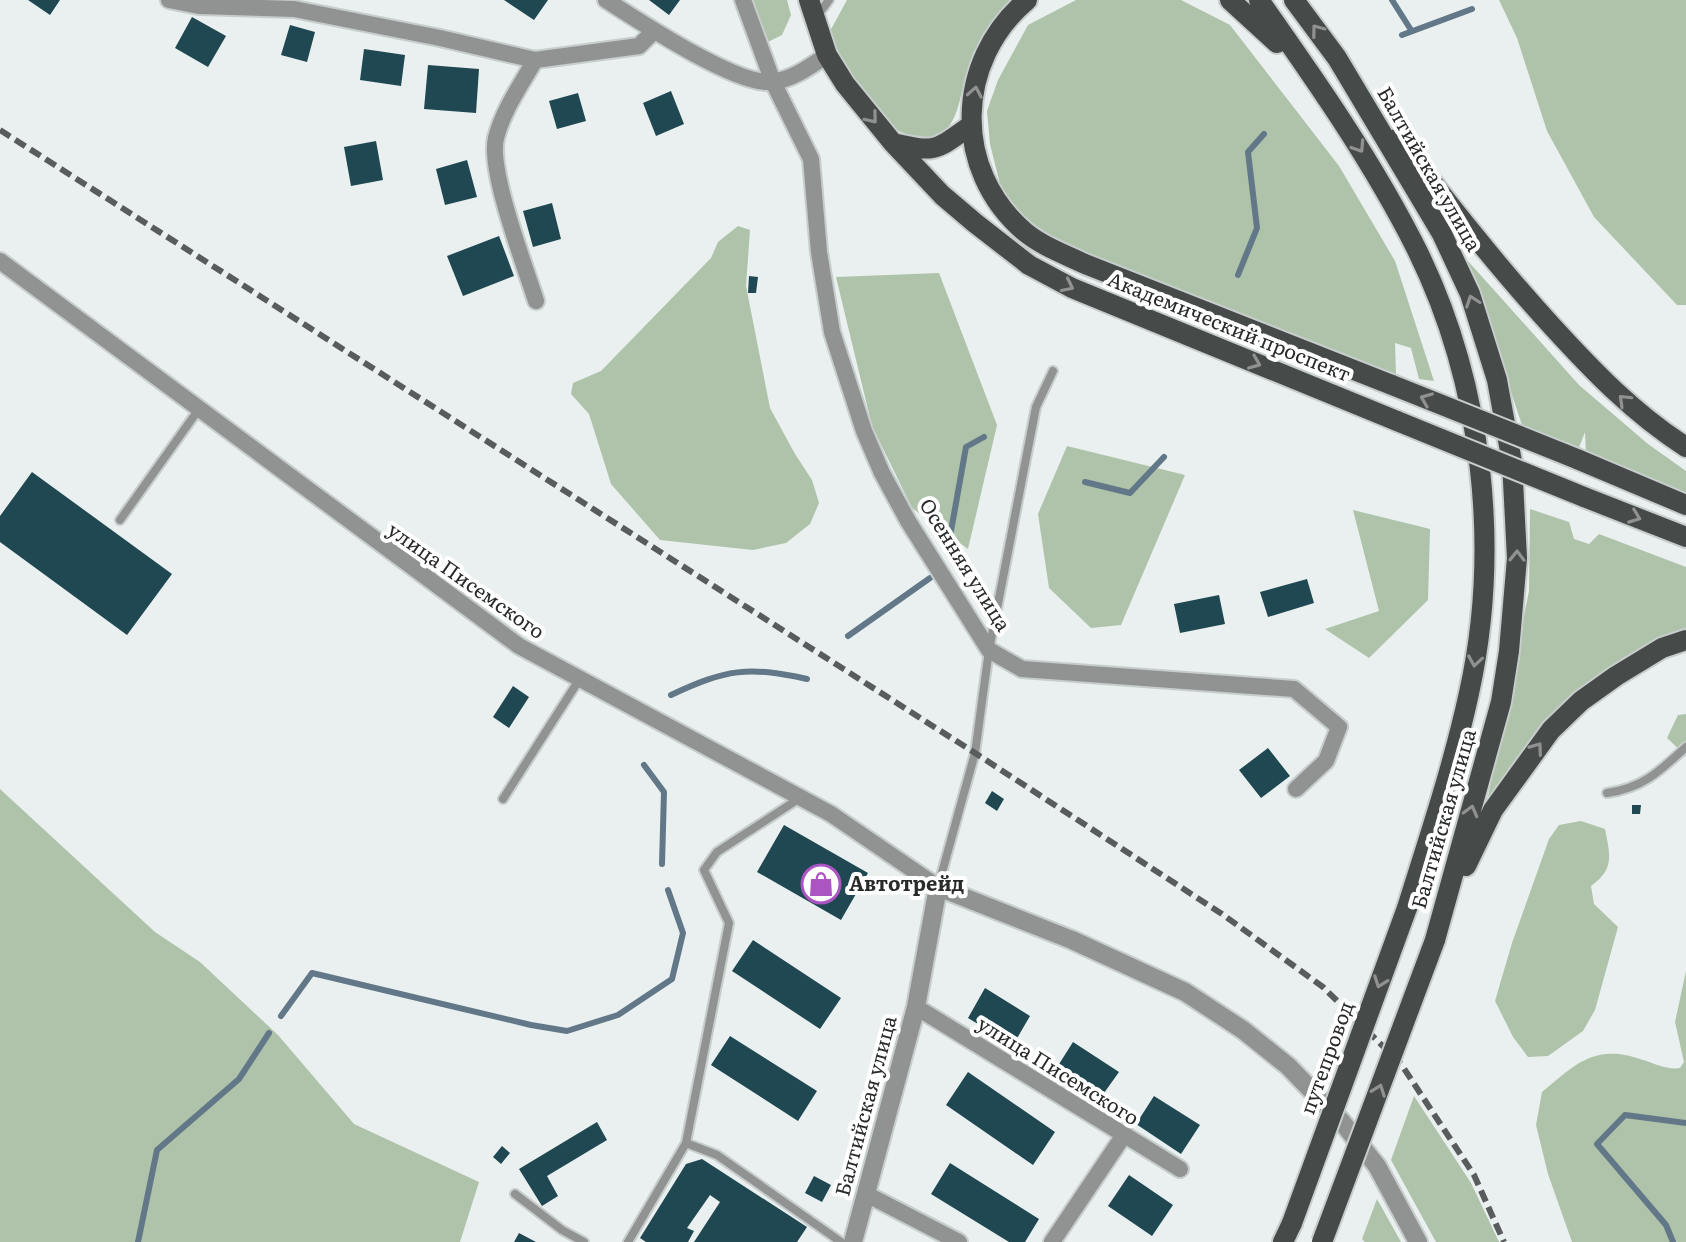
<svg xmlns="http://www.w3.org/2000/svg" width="1686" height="1242" font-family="Literata,serif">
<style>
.green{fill:#aec3a9}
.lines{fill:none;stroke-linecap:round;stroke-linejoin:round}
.stream{stroke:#627888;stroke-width:6}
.building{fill:#1f4853}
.service-casing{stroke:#c6cdcc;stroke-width:12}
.minor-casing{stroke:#c6cdcc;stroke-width:20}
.tertiary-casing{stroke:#c6cdcc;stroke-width:22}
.primary-casing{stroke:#c6cdcc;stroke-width:24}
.service{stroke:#919392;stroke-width:8}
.minor{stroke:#919392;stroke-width:16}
.tertiary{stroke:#919392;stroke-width:18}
.primary{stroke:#464a48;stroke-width:20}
.rail{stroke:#595c5c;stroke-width:6;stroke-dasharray:12 6;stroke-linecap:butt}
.primary-bridge-casing{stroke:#c6cdcc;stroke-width:24;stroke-linecap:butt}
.primary-bridge{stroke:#464a48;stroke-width:20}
.oneway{stroke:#909291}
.labels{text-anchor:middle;stroke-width:8;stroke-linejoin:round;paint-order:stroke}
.street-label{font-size:20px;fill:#292b2b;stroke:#fff}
.poi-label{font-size:20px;font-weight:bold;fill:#292b2b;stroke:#fff;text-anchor:start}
</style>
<rect width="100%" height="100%" fill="#e9f0ef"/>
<path class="green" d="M746 0H787L791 15 782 35 764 44Z
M847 0H1016C989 20 973 52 964 84 959 101 957 123 941 134 936 137 929 139 924 141L894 129 860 92 829 33Z
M1076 0H1181L1230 25 1339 166 1395 261 1434 381 1419 379 1411 348 1395 343 1396 375 1083 255 1023 218 1001 188 990 144 987 111 998 80 1028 25Z
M1499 0H1686V305H1677L1594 217 1547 131 1517 38Z
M738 226 750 230 746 286 770 408 795 454 812 480 819 503 810 524 786 543 753 550 660 540 611 484 589 414 571 394 573 383 601 371 711 258 718 242Z
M1467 260 1579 385 1648 444 1686 471V501L1586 454 1585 432 1578 450 1522 425Z
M939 273 997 425 968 549 912 508 872 426 836 277Z
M1067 446 1185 475 1121 625 1091 628 1049 588 1038 514Z
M1530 509 1569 522 1574 539 1589 544 1599 534 1686 567V642L1551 730 1488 797 1529 591Z
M1353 510 1430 529 1428 600 1369 658 1325 629 1379 611Z
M1686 714V756L1667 738 1678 715Z
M0 789 155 932 200 962 278 1035 354 1124 479 1182 460 1242H0Z
M1581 821 1605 829C1610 855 1615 869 1591 886L1594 904 1618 927 1595 1010 1583 1031 1548 1056 1528 1057 1513 1037 1495 1001 1512 943 1549 839 1559 825Z
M1686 971V1242H1572L1548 1174 1536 1125 1542 1092C1577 1063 1595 1043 1643 1060 1656 1064 1667 1070 1680 1068L1684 1062 1675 1022Z
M1414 1096 1471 1183 1499 1242H1436L1391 1160Z
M1377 1199 1401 1242H1365L1362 1239Z"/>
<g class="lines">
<path class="stream" d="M1392 0 1411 30
M1402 35 1472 9
M1238 275 1257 228 1248 152 1264 134
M1085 482 1130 493 1164 457
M951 531 966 447 984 437
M848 636 930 578
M671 695C727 669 747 666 807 679
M644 765 664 792 662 864
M281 1016 312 973 531 1025 567 1031 618 1015 672 979 683 933 668 890
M138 1242 157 1150 239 1079 269 1033
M1673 1242 1666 1225 1597 1144 1625 1115 1686 1123"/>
</g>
<path class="building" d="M28 0H60L50 15Z
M504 0H548L534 20Z
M649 0H680L669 15Z
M192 17 226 36 208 67 175 48Z
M290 25 315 32 307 62 281 55Z
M364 49 405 55 401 86 360 80Z
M428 65 479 69 476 113 424 109Z
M671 91 684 124 656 136 643 103Z
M578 93 586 121 557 129 549 101Z
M376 141 383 180 351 186 344 147Z
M467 160 477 197 445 205 436 169Z
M552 203 561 239 533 247 523 211Z
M499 236 514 276 463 296 447 256Z
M749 276 758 277 756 293H748Z
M32 472 172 574 127 635 0 542V516Z
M1307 579 1314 603 1268 617 1260 592Z
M1219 595 1225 624 1180 633 1174 604Z
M513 686 529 697 509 728 493 717Z
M1268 748 1290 776 1261 798 1239 770Z
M992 791 1004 799 997 811 985 803Z
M1632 805H1641L1640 814H1632Z
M784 825 868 873 841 920 757 872Z
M753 940 841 998 820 1029 732 971Z
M985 988 1030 1016 1013 1045 968 1018Z
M730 1036 817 1091 798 1121 711 1065Z
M1073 1042 1119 1072 1099 1100 1054 1072Z
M968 1072 1055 1132 1033 1165 946 1105Z
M1154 1096 1200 1125 1181 1154 1136 1124Z
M597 1122 607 1140 547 1176 558 1196 542 1206 519 1169Z
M502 1146 510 1153 501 1164 493 1157Z
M702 1159 807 1227 797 1242H694L720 1202 710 1195 687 1228 694 1231 688 1242H646L640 1238 686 1164Z
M950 1163 1039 1219 1025 1242H1009L931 1194Z
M1129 1175 1173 1205 1152 1236 1108 1206Z
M814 1176 831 1185 822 1202 805 1193Z
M519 1233 536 1242H514Z"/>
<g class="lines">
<g class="service-casing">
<path id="service" d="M817 16 829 0
M120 520 199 409
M1607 793C1643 788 1660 771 1686 747
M503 799 579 680
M938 887 975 753 989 650 1036 407 1053 371
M686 1143 717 1155 841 1242
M515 1194 562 1230 584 1242
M628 1242 686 1143 729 923 704 870 717 852 800 798"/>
</g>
<g class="minor-casing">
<path id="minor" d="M169 0 199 6 294 9 440 38 535 60 639 46 654 31
M606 0C639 21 735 85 771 82 792 80 811 66 827 55
M743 0 773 82 811 159 819 252 832 332 864 431 882 473 908 521 989 650 1022 669 1294 689 1339 727 1326 761 1296 789
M535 60C521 85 503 110 496 138 488 170 525 266 536 301
M0 261 519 646 831 814 938 887
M916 1007 1180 1169
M868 1195 959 1242
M1052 1242 1124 1135"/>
</g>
<g class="tertiary-casing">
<path id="tertiary" d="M853 1242 916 1007 938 887 1072 940 1185 992 1243 1030 1288 1066 1342 1122 1377 1166 1418 1242"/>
</g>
<g class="primary-casing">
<path id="primary" d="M809 0 827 55 845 84 893 143 942 195 975 223 1029 265 1072 288 1397 421
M1027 0C955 61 952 170 1025 232 1042 246 1064 254 1085 264L1392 385
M1230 0 1277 43
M1259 0C1316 81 1373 162 1417 250 1483 384 1501 548 1469 693 1453 767 1429 837 1407 908
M1294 0 1337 58 1442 234 1470 294 1497 380 1512 462 1517 558 1509 651 1501 702 1435 940
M1398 138C1447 202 1496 265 1550 324 1592 370 1633 413 1686 447
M893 143C935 153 935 151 970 126
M1577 459 1686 505
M1584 497 1686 537
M1466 866 1493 810 1551 730 1581 701 1616 676 1662 648 1686 640
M1283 1242 1292 1223"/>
</g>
<use href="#service" class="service"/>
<use href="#minor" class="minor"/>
<use href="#tertiary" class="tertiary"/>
<use href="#primary" class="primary"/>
<path class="rail" d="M0 130 975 753 1222 914 1323 987 1401 1064 1474 1175 1504 1242"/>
<g class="primary-bridge-casing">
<path id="primary-bridge" d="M1392 385 1577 459
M1397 421 1584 497
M1292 1223 1407 908
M1322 1242 1435 940"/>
</g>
<use href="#primary-bridge" class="primary-bridge"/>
</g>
<defs><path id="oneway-chevron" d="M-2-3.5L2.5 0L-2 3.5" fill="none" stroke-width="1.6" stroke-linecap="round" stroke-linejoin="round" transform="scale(2)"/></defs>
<g class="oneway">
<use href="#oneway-chevron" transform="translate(1317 30) rotate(-127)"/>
<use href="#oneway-chevron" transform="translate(975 92) rotate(-80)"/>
<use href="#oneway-chevron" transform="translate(872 118) rotate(51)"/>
<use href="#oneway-chevron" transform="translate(1359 147) rotate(57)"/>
<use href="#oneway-chevron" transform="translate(1068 286) rotate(26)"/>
<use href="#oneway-chevron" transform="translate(1472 301) rotate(-109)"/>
<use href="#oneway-chevron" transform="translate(1255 363) rotate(22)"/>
<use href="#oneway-chevron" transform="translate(1426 399) rotate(-158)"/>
<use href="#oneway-chevron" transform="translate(1624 400) rotate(-136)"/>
<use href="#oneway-chevron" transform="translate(1635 517) rotate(21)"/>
<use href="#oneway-chevron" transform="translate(1517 556) rotate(-89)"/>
<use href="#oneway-chevron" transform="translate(1475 661) rotate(99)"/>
<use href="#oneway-chevron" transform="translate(1537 748) rotate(-54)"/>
<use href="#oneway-chevron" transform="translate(1471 811) rotate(-75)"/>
<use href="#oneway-chevron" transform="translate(1380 982) rotate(110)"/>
<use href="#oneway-chevron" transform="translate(1379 1090) rotate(-70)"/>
</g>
<defs>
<g id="shop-ring" transform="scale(2)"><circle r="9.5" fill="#fff" stroke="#ab55c3" stroke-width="1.5"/><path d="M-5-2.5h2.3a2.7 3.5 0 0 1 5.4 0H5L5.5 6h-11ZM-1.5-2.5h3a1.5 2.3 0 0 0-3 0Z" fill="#ab55c3"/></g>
</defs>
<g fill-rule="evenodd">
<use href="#shop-ring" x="821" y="884"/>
</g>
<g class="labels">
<g class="street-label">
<text transform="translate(1429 169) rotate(60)" y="7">Балтийская улица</text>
<text transform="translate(1229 327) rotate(22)" y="7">Академический проспект</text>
<text transform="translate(965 565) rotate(58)" y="7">Осенняя улица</text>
<text transform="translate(466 581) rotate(35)" y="7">улица Писемского</text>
<text transform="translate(1444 819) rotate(-74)" y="7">Балтийская улица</text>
<text transform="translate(1327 1058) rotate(-70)" y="7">путепровод</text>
<text transform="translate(1058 1071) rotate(32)" y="7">улица Писемского</text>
<text transform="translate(866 1106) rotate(-75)" y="7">Балтийская улица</text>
</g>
<g class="poi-label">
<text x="849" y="891">Автотрейд</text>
</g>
</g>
</svg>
